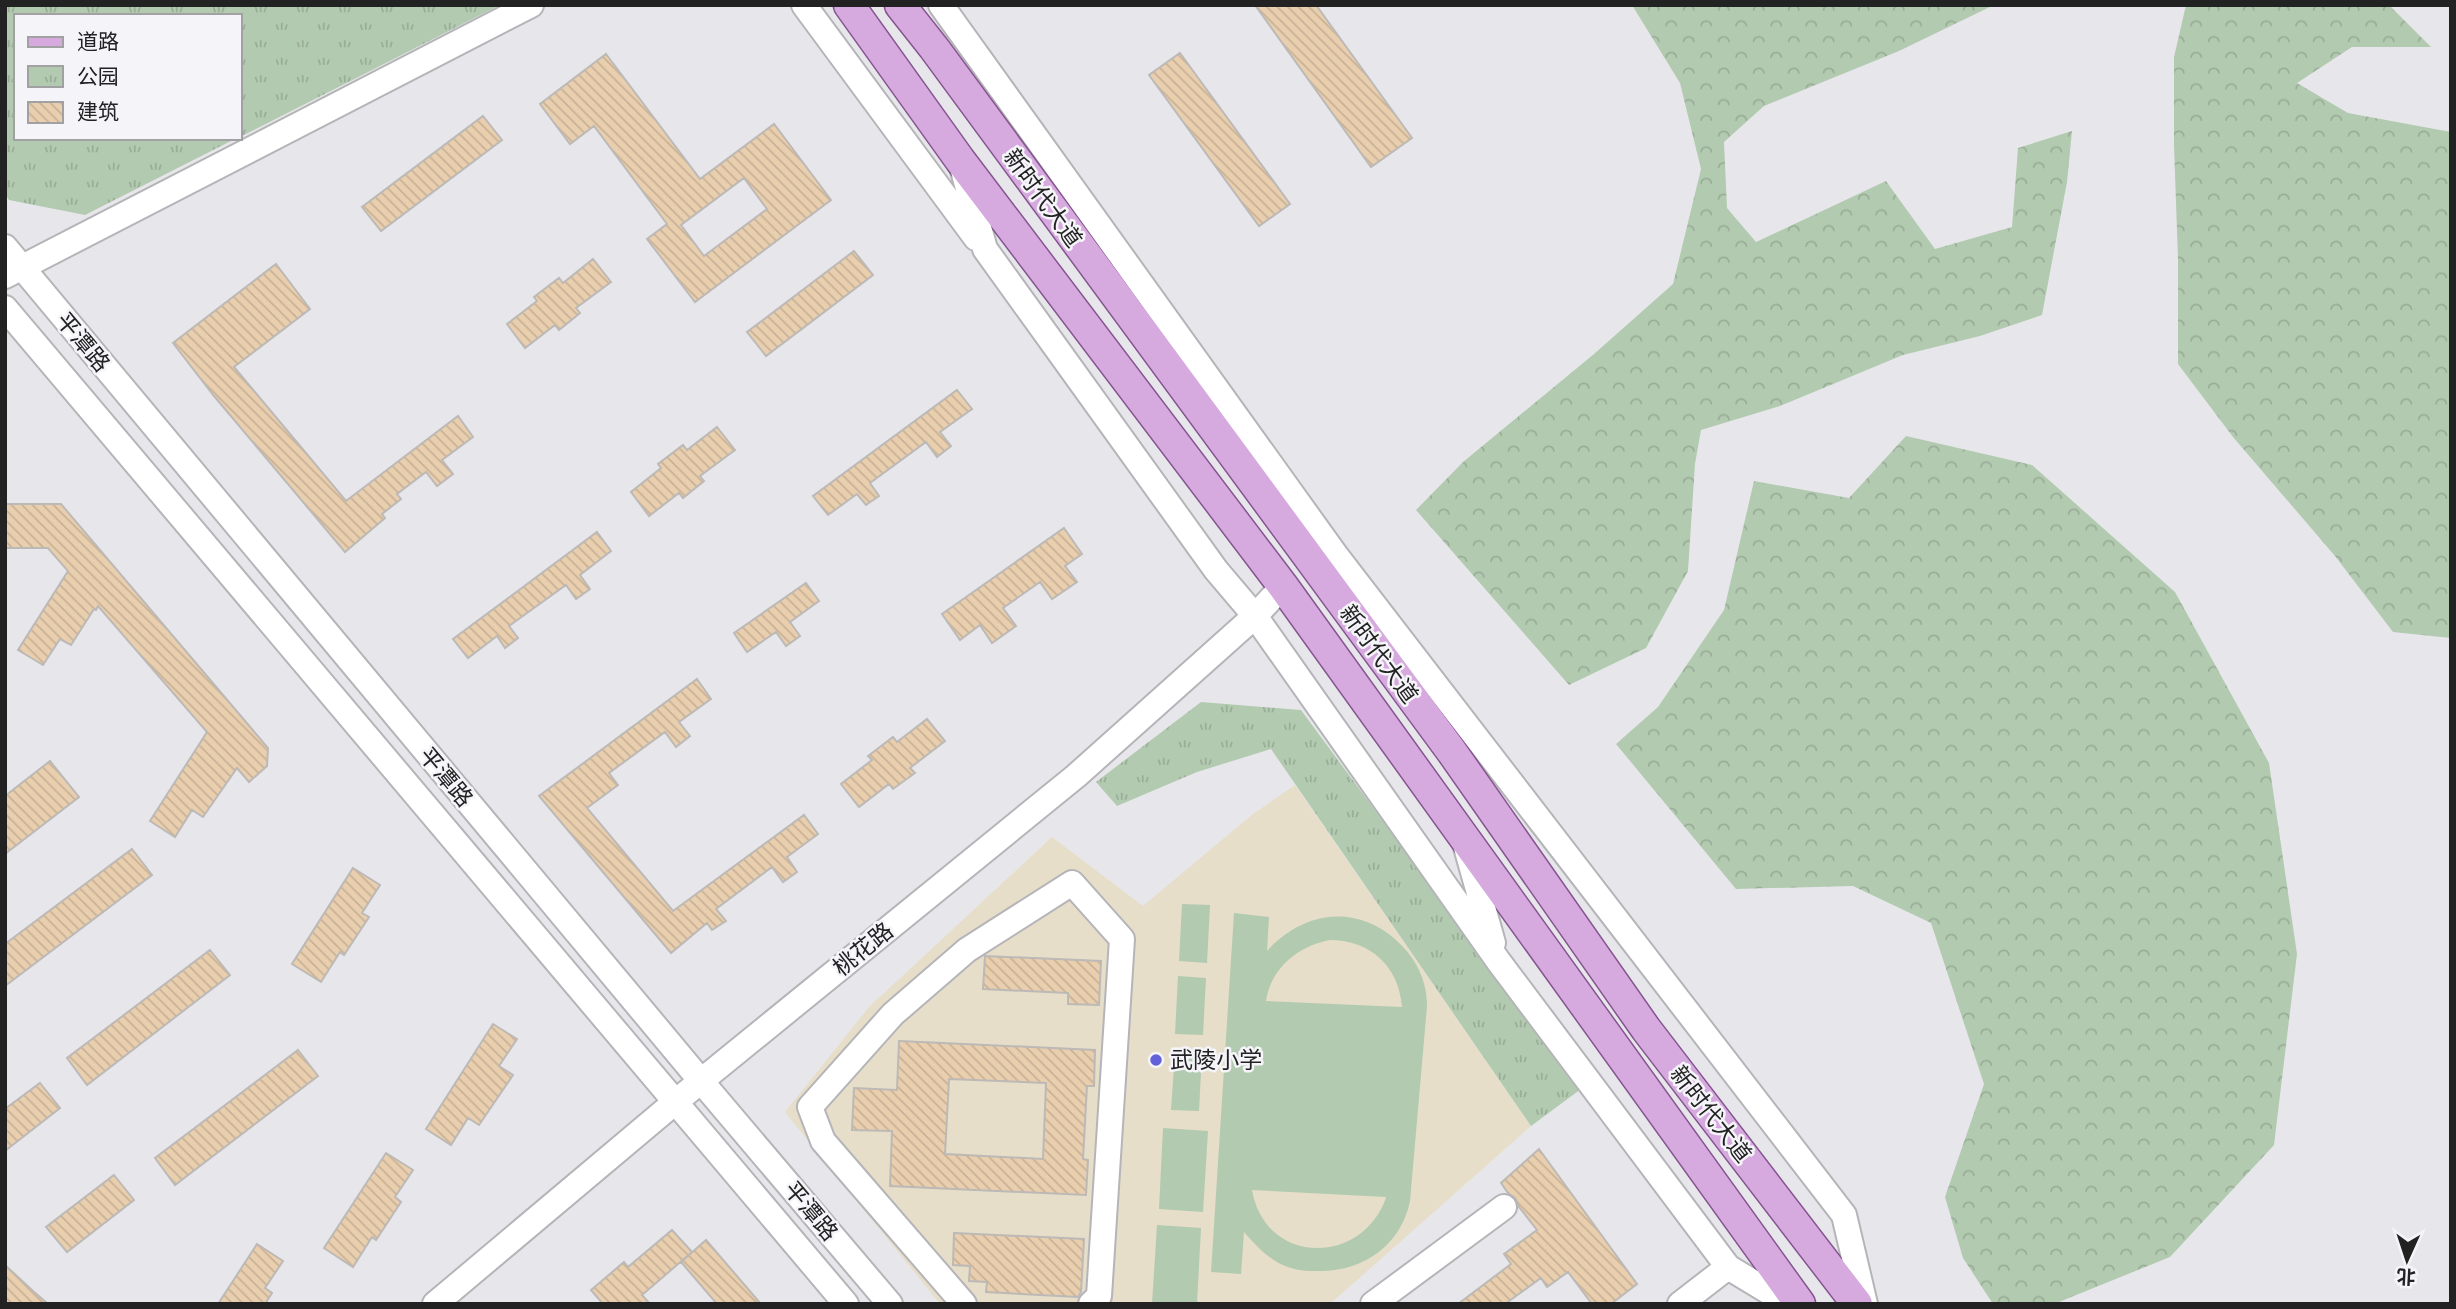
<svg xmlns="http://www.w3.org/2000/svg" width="2456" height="1309" font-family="'Archivo Narrow','Noto Sans SC',sans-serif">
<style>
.education{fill:#e6dec8}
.forest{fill:url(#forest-crowns)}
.park{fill:url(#park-tufts)}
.pitch{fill:#b2cab0;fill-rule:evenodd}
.building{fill:url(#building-back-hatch);stroke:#bcb9b6;stroke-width:2;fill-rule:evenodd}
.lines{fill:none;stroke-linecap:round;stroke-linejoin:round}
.minor-casing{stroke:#b5b5b9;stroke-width:28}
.major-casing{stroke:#85558f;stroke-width:33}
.minor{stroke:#fff;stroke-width:24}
.major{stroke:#d6aadf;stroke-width:30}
.poi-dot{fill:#6360d9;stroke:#f5f5f9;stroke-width:2.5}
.labels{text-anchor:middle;stroke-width:5;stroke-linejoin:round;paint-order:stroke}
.street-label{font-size:23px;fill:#222223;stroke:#f5f5f9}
.poi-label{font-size:23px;fill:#222223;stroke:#f5f5f9;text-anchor:start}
</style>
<defs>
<pattern id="forest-crowns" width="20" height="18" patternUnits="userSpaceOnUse" patternTransform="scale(1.75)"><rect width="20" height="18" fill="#b2cab0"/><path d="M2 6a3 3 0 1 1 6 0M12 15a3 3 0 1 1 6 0" fill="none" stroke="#99ad97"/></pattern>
<pattern id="park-tufts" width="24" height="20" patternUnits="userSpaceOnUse" patternTransform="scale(1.75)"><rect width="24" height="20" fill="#b2cab0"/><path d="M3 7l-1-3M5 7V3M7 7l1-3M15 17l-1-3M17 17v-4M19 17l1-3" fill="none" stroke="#99ad97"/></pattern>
<pattern id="building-back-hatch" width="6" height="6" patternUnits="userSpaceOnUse" patternTransform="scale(1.75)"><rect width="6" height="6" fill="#eacfaf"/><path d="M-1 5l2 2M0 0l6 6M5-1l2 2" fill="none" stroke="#c8b196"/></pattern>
</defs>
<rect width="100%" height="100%" fill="#e7e7eb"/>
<path class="education" d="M1295 785 1531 1126 1330 1304H940L785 1112 869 1007 1052 837 1143 906 1253 814Z"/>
<path class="forest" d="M1632 5H1994L1899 51 1764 106 1724 142 1727 208 1756 242 1886 181 1935 249 2012 227 2018 148 2072 131 2067 182 2042 315 1980 336 1903 355 1780 406 1701 430 1695 464 1688 571 1646 648 1569 685 1416 510 1463 462 1594 354 1673 284 1701 169 1680 83Z
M2186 5H2389L2431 47H2352L2297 83 2348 113 2451 132V638L2393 632 2335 556 2233 437 2178 364V260L2174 145V57Z
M1906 436 2032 465 2175 592 2269 763 2297 954 2274 1145 2170 1257 2054 1304H1993L1963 1258 1945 1197 1984 1084 1931 923 1853 886 1736 889 1616 744 1658 707 1724 610 1754 481 1849 498Z"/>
<path class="park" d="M5 5H500L240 137V16H16V138H237L85 215 9 200 5 194Z
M1201 702 1301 710 1581 1089 1531 1126 1271 749 1197 772 1117 806 1096 782Z"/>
<path class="pitch" d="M1182 904 1210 905 1207 963 1179 961Z
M1234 913 1269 917 1267 951C1302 912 1355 903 1396 940 1416 958 1427 980 1427 1006L1410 1201C1401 1245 1363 1272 1318 1271 1309 1271 1300 1271 1291 1268 1271 1262 1257 1247 1244 1232L1241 1274 1211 1272ZM1330 940C1370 940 1399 966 1402 1007L1266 1001C1271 968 1298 946 1330 940ZM1252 1190 1386 1197V1198C1361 1267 1265 1265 1252 1190Z
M1178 976 1206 978 1203 1035 1175 1034Z
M1175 1052 1202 1053 1199 1111 1171 1110Z
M1163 1128 1208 1131 1203 1212 1159 1209Z
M1157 1225 1201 1228 1197 1304H1152Z"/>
<path class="building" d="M1255 5H1316L1412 138 1371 167Z
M1180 53 1290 204 1259 226 1149 75Z
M606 54 700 179 774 124 831 200 695 302 647 239 667 224 594 126 570 144 540 104ZM744 178 767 209 704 256 681 225Z
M483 116 502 140 381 231 362 207Z
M854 251 873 275 766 356 747 332Z
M593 259 611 282 576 308 580 313 559 330 555 325 525 348 507 324 537 301 534 297 559 278 563 283Z
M276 264 310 309 234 367 346 501 458 416 473 437 442 460 453 474 437 486 426 472 397 494 401 499 382 514 385 518 345 552 214 396 173 343Z
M957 390 972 409 940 432 951 446 937 457 926 442 870 483 879 496 866 505 857 494 828 515 813 496Z
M717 427 735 450 700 476 704 481 683 498 679 493 649 516 631 492 661 468 658 464 683 445 687 450Z
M5 504H61L268 748 267 766 249 782 237 768 203 817 192 810 175 837 150 821 207 732 98 606 96 610 94 609 71 645 60 639 43 665 18 650 68 571 48 548H5Z
M1064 528 1082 554 1065 566 1077 582 1052 599 1040 582 1003 608 1016 626 992 643 980 625 960 640 942 614Z
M597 532 611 551 580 575 590 589 576 599 566 585 509 626 518 638 505 648 497 636 468 658 453 639Z
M806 583 819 601 790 622 800 636 786 646 776 632 747 652 734 633Z
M697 679 711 699 679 722 690 736 676 747 665 732 609 773 618 785 587 808 673 911 804 815 818 834 787 857 797 872 783 882 772 867 716 909 726 921 712 930 707 923 671 953 539 796Z
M927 719 945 741 910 768 915 773 893 789 889 784 859 807 841 784 872 760 868 756 893 737 897 742Z
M50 761 79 797 5 854V796Z
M132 849 152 875 5 986V944Z
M353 868 380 885 362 913 369 917 344 955 340 952 321 982 292 964Z
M210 950 230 975 87 1085 67 1058Z
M985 956 1101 961 1099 1005 1068 1004V993L983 989Z
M493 1024 517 1039 499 1066 513 1075 479 1125 468 1118 451 1145 426 1129Z
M899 1041 1095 1050 1094 1086H1087L1083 1159 1088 1160 1086 1195 890 1186 892 1131 852 1130 854 1088 897 1090ZM949 1079 1046 1083 1043 1159 945 1154Z
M298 1050 318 1076 175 1185 155 1158Z
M40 1083 60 1108 5 1151V1109Z
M1539 1149 1637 1284 1611 1304H1592L1568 1272 1547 1287 1541 1278 1505 1304H1458L1511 1264 1504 1254 1537 1230 1519 1207 1515 1198 1508 1193 1501 1183Z
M386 1153 413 1170 395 1197 401 1202 376 1240 372 1237 353 1267 324 1248Z
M114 1175 134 1200 67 1252 46 1227Z
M672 1230 692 1252 642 1295 650 1304H603L591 1290 624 1262 628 1267Z
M954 1233 1084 1239 1081 1292 1078 1297 986 1292 987 1282 969 1281 970 1266 953 1265Z
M706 1240 761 1304H717L681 1262Z
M257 1244 283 1261 265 1288 272 1293 265 1304H218Z
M5 1265 33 1291 48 1304H5Z"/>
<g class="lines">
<g class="minor-casing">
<path id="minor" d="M804 5 976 238
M941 5 1335 554 1844 1215 1865 1304
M962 167 985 249 1216 570 1255 616 1499 962 1728 1267 1789 1304
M5 247 701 1081 890 1304
M5 276 531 5
M5 308 846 1304
M1466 847 1493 943
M435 1304 674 1103 1076 776 1255 616 1283 586
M964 1304 823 1141 810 1107 893 1014 967 950 1072 883 1122 939 1099 1296 1091 1304
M1373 1304 1504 1207
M1680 1304 1728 1267"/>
</g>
<g class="major-casing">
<path id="major" d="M849 5 960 160 1283 586 1800 1304
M900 5 934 48 1452 752 1646 1029 1857 1304"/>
</g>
<use href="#minor" class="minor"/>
<use href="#major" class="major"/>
</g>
<circle class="poi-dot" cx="1156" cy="1060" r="7"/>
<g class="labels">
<g class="street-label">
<text transform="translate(1043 198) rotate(54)" y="8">新时代大道</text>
<text transform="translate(83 342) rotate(50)" y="8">平潭路</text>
<text transform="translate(1379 654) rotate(54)" y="8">新时代大道</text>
<text transform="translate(446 777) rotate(50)" y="8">平潭路</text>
<text transform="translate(863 949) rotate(-39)" y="8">桃花路</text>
<text transform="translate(1711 1114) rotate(52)" y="8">新时代大道</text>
<text transform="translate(811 1211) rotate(50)" y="8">平潭路</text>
</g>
<g class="poi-label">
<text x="1170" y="1068">武陵小学</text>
</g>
</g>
<rect width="2456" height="1309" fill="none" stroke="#222223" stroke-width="14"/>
<rect x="14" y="14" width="228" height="126" fill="#f5f5f9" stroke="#a1a1a3" stroke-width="2"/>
<rect x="28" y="37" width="35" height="10" fill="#d6aadf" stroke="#a1a1a3" stroke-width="2"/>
<text x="77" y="49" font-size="21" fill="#222223">道路</text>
<rect x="28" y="66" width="35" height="21" fill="url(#park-tufts)" stroke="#a1a1a3" stroke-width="2"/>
<text x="77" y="84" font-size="21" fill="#222223">公园</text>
<rect x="28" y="102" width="35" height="21" fill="url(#building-back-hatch)" stroke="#a1a1a3" stroke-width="2"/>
<text x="77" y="119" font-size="21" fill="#222223">建筑</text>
<g transform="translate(2407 1260) rotate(183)" stroke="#f5f5f9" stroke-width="5" paint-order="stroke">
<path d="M0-5L12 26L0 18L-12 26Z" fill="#222223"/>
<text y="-10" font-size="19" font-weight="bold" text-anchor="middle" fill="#222223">北</text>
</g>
</svg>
